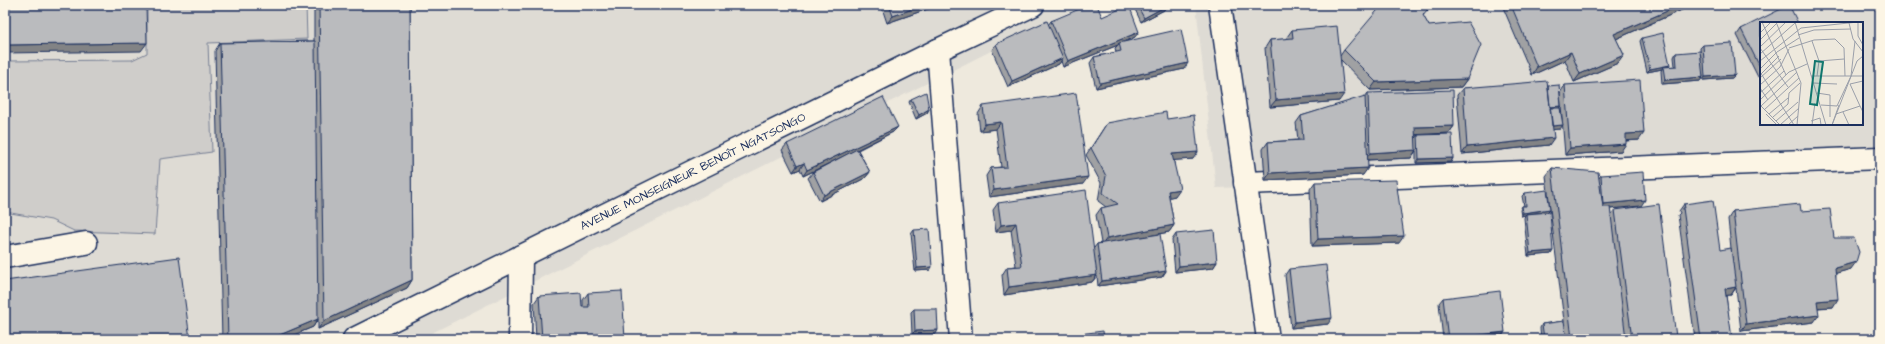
<svg xmlns="http://www.w3.org/2000/svg" width="1885" height="344" font-family="'Architects Daughter',sans-serif">
<style>
.built{fill:#dedbd4;fill-rule:evenodd}
.green{fill:#cfcdca;stroke:#757e94}
.lines{fill:none;stroke-linecap:round;stroke-linejoin:round}
.street-casing{stroke:#1b2f5e;stroke-width:25}
.street{stroke:#fcf5e5;stroke-width:22}
.wall{fill:#a0a1a3;stroke:#1b2f5e}
.shaded-wall{fill:#828385;stroke:#1b2f5e}
.building{fill:#babbbe;stroke:#1b2f5e}
.labels{text-anchor:middle;stroke-width:4;stroke-linejoin:round;paint-order:stroke}
.street-label{font-size:12px;fill:#1b2f5e;stroke:#fcf5e5}
.inset-road{fill:none;stroke:#9a9faa;stroke-width:1}
.view{fill:#0f766e;fill-opacity:0.15;stroke:#0f766e;stroke-width:2}
.inset-edge{fill:none;stroke:#1b2f5e;stroke-width:2}
</style>
<rect width="100%" height="100%" fill="#eee9dd"/>
<filter id="ink" filterUnits="userSpaceOnUse"><feTurbulence type="fractalNoise" baseFrequency=".025" numOctaves="2"/><feDisplacementMap in="SourceGraphic" scale="8" xChannelSelector="R" yChannelSelector="G"/><feConvolveMatrix kernelMatrix="1 2 1 2 8 2 1 2 1" color-interpolation-filters="sRGB"/></filter>
<g filter="url(#ink)">
<path class="built" d="M5 5H1082L420 339H5Z
M1196 5H1880V169L1216 188ZM1761 23H1862V124H1761Z"/>
<path class="green" d="M147 5H306L307 39 208 43 212 152 160 159 155 234 74 231 51 220 5 212V61L132 60 147 53Z"/>
<g class="lines">
<g class="street-casing">
<g id="street">
<path d="M1220 5 1268 339"/>
<path d="M938 50 961 339"/>
<path d="M1245 183 1880 158"/>
<path d="M5 257 86 243"/>
<path id="s1" d="M354 339 938 50 1033 5"/>
<path d="M520 339 521 256"/>
</g>
</g>
<use href="#street" class="street"/>
</g>
<path class="wall" d="M314 5H410L412 280 407 288 318 329V319L313 327 284 339H222L215 51 220 43 314 41Z
M881 5H939L887 23Z
M1133 5H1166L1164 10 1141 22Z
M1502 5H1693L1616 39 1624 55 1618 63 1574 82 1565 60 1532 75Z
M1423 16 1429 26 1467 79 1461 87 1370 90 1341 60 1339 101 1270 107 1265 48 1270 40 1287 39V37L1292 30 1340 56 1344 50Z
M1102 17 1135 37 1127 41 1184 69 1096 88 1090 63 1094 57 1116 52 1115 48 1118 45 1063 67 1061 61 1059 64 1008 87 992 50 996 44 1048 25 1051 21Z
M1761 23V75L1758 77 1737 35 1741 29Z
M1642 38 1670 65 1668 67 1675 66 1674 57 1676 53 1701 59 1700 48 1703 45 1735 75 1732 78 1703 80 1702 77 1700 81 1662 84 1661 71 1662 69 1647 72 1640 41Z
M1565 85 1639 140 1626 141 1621 151 1565 155 1560 93Z
M1548 86 1560 108V129H1553L1549 145 1462 154 1457 95 1463 88 1548 87Z
M1368 93 1454 126 1449 133 1416 135V138L1418 135 1453 158 1451 162 1416 163V151L1411 158 1368 160 1363 175 1265 180 1263 149 1268 142 1298 140 1296 123 1301 116 1365 97Z
M911 99 929 109 927 113 916 119 909 102Z
M983 106 1083 184 989 197 986 176 991 168 1001 167 996 129 980 131 978 114Z
M1167 119 1193 159 1174 160 1175 196 1169 197 1174 225 1169 232 1147 236 1166 271 1162 277 1098 286 1097 276 1092 282 1004 295 1002 275 1007 267 1016 266 1011 230 996 232 993 210 998 203 1094 248 1097 244 1101 243 1096 215 1101 208 1106 207 1098 201 1101 183 1086 155 1107 123Z
M893 132 858 150 870 172 865 178 820 201 808 178 813 172 825 166 803 176 800 169 793 172 782 150 787 144Z
M1552 168 1599 178 1601 175 1641 206 1610 209 1611 216 1615 210 1676 337 1675 339H1541L1540 328 1542 324 1564 321 1546 176Z
M1315 182 1399 243 1312 246 1310 189Z
M1525 193 1550 209 1548 212 1551 254 1528 256 1524 218 1525 215 1521 216 1520 210 1522 206H1524L1522 196Z
M1684 204 1720 250 1732 258 1728 219 1733 211H1801L1834 238 1851 269 1836 273 1833 307 1818 308 1814 322 1741 331 1736 288 1731 295H1726L1731 339H1695L1678 215 1680 213 1679 211Z
M914 230 930 270 915 271 911 234Z
M1176 234 1217 262 1213 268 1175 272 1172 240Z
M1289 269 1328 324 1291 328 1285 275Z
M588 293 625 339H536L534 303 539 296 583 307V300Z
M1443 298 1505 332 1501 337 1488 339H1443L1439 303Z
M914 309 936 334H912L911 312Z"/>
<path class="shaded-wall" d="M923 5H939L887 23 893 16Z
M1258 5H1271L1256 8Z
M1431 5H1432L1417 23 1423 15Z
M1681 5H1693L1609 42 1614 34Z
M1166 6 1164 10 1141 22 1144 18Z
M1139 32 1135 37 1120 44 1119 43 1118 45 1063 67 1068 61Z
M147 43 141 51 5 53V45Z
M1571 52 1565 60 1532 75 1537 67Z
M1624 55 1618 63 1574 82 1580 74Z
M1063 58 1059 64 1008 87 1012 81Z
M1188 63 1184 69 1096 88 1100 83Z
M1670 65 1668 68 1663 67 1662 69 1647 72 1650 69Z
M1735 75 1732 78 1703 80 1705 77Z
M1703 77 1700 81 1662 84 1665 80Z
M1467 79 1461 87 1370 90 1376 82Z
M1344 94 1339 101 1270 107 1276 100Z
M1561 106 1558 110H1549L1550 107Z
M929 109 927 113 916 119 919 115Z
M1001 122 996 129 980 131 985 124Z
M1563 125 1560 129 1548 130 1551 126Z
M1454 126 1449 133 1410 135 1415 127Z
M898 127 893 132 803 176 807 170Z
M1644 133 1639 140 1621 141 1626 134Z
M1554 138 1549 145 1462 154 1467 147Z
M1626 144 1621 151 1565 155 1570 148Z
M1416 150 1411 158 1365 160 1370 153Z
M1198 152 1193 159 1167 161 1172 154Z
M1453 158 1451 162 1416 163 1419 159Z
M804 163 800 169 793 172 797 166Z
M1368 168 1363 175 1265 180 1270 173Z
M870 172 865 178 820 201 824 195Z
M1088 177 1083 184 989 197 994 190Z
M1180 189 1175 196 1163 199 1168 191Z
M1645 200 1641 206 1599 210 1603 204Z
M1550 209 1547 212 1526 214 1525 215 1521 216 1523 213Z
M1016 223 1011 230 996 232 1001 225Z
M1174 225 1169 232 1102 245 1107 238Z
M1404 236 1399 243 1312 246 1318 239Z
M1553 251 1551 254 1528 256 1530 253Z
M1217 262 1213 268 1175 272 1179 266Z
M1856 262 1851 269 1830 275 1835 268Z
M932 267 930 270 915 271 917 268Z
M1166 271 1162 277 1098 286 1102 281Z
M1097 275 1092 282 1004 295 1009 287Z
M412 280 407 288 318 329 324 321Z
M1736 287 1731 295 1720 296 1725 289Z
M1838 299 1833 307 1812 308 1817 301Z
M1819 315 1814 322 1741 331 1746 324Z
M1332 318 1328 324 1291 328 1295 322Z
M318 319 313 327 284 339H270Z
M938 330 936 334H912L915 331Z
M1505 332 1501 337 1488 339H1448Z
M1676 337 1675 339H1661Z"/>
<path class="building" d="M5 5H146L147 43 5 45Z
M319 5H410L412 280 324 321Z
M889 5H923L893 16Z
M1089 5H1097L1102 17 1129 5 1139 32 1068 61 1051 21Z
M1137 5H1166V6L1144 18Z
M1382 5H1431L1423 15 1429 26 1468 22 1481 45 1467 79 1376 82 1344 50Z
M1511 5H1681L1614 34 1624 55 1580 74 1571 52 1537 67Z
M1789 5 1798 23H1761V69L1741 29Z
M1047 21 1063 58 1012 81 996 44Z
M1337 26 1344 94 1276 100 1270 40 1293 38 1292 30Z
M1181 29 1188 63 1100 83 1094 57 1121 51 1119 43Z
M1663 33 1670 65 1650 69 1642 38Z
M315 41 318 319 270 339H228L220 43Z
M1732 43 1735 75 1705 77 1703 45Z
M1700 51 1703 77 1665 80 1663 67 1677 66 1676 53Z
M1640 80 1644 133 1626 134V144L1570 148 1565 85Z
M1547 81 1554 138 1467 147 1463 88Z
M1559 85 1561 106 1550 107 1548 86Z
M1453 90 1454 126 1415 127 1416 150 1370 153 1368 93Z
M926 92 929 109 919 115 911 99Z
M1076 93 1088 177 994 190 991 168 1007 167 1001 122 985 124 983 106Z
M1365 96 1368 168 1270 173 1268 142 1303 140 1301 116Z
M883 97 898 127 807 170 804 163 797 166 787 144Z
M1550 108H1560L1563 125 1552 126Z
M1166 112 1167 119 1194 115 1198 152 1172 154 1180 189 1168 191 1174 225 1107 238 1101 208 1118 204 1103 193 1106 176 1091 148 1107 123Z
M1452 134 1453 158 1419 159 1418 135Z
M857 149 870 172 824 195 813 172Z
M1552 168 1598 172 1603 207H1610L1626 339H1572Z
M1643 172 1645 200 1603 204 1601 175Z
M1396 180 1404 236 1318 239 1315 182Z
M1086 190 1097 275 1009 287 1007 267 1022 266 1016 223 1001 225 998 203Z
M1547 190 1550 209 1523 213 1522 206H1526L1525 193Z
M1713 200 1720 250 1731 248 1736 287 1725 289 1732 338 1725 339H1701L1683 208H1685L1684 204Z
M1659 204 1676 337 1661 339H1632L1615 210Z
M1800 204 1801 211 1830 209 1834 238H1854L1859 252 1856 262 1835 268 1838 299 1817 301 1819 315 1746 324 1733 211Z
M1550 212 1553 251 1530 253 1526 214Z
M929 229 932 267 917 268 914 230Z
M1214 230 1217 262 1179 266 1176 234Z
M1160 234 1166 271 1102 281 1097 244Z
M179 257 190 339H5V281Z
M1326 265 1332 318 1295 322 1289 269Z
M622 291 625 339H542L539 296 581 293 582 307H589L588 293Z
M1500 291 1505 332 1448 339 1443 298Z
M914 309H937L938 330 915 331Z
M1564 321 1567 339H1544L1542 324Z
M1103 331 1104 339H1057L1056 337Z"/>
</g>
<g class="labels">
<g class="street-label">
<text dy="4" stroke="none"><textPath href="#s1" startOffset="378">AVENUE MONSEIGNEUR BENOÎT NGATSONGO</textPath></text>
</g>
</g>
<g transform="translate(1760 22)">
<rect width="103" height="103" fill="#eee9dd"/>
<path class="inset-road" d="M2 0 26 53M16 0 41 61 37 103M35 0 66 103M98 0V14L103 23M89 1 93 17 103 30M0 11 11 0M38 13 54 8 91 7M0 18 18 0M52 19 59 39 57 54M0 25 26 0M0 26 28 65M29 26 54 18 75 17 84 26 85 54M0 32 35 1M0 39 41 6 98 0M59 39 84 37M0 47 17 30 39 16M0 50 34 103M1 52 19 34M51 54H103M0 56 21 37M53 61 77 62M0 63 20 45 29 27M0 66 8 78M0 71 24 49M57 71 70 73V95M0 78 29 50 47 42M0 83 20 103M61 83 77 84 91 54 95 19M1 84 37 50M100 84 90 62 103 59M4 88 39 56M83 90 89 103M6 92 17 103M9 92 28 76M76 92 100 84 103 90M13 95 28 82 29 71 40 61M16 99 38 80M51 99 60 96 61 103M20 103 39 86M28 103 38 94M52 103 55 81M72 103 79 83M72 103 97 39 103 34"/>
<path class="view" d="M55 39 63 40 57 83 50 82Z"/>
<rect width="103" height="103" class="inset-edge"/>
</g>
<rect width="1885" height="344" fill="none" stroke="#fcf5e5" stroke-width="20"/>
<rect x="10" y="10" width="1865" height="324" fill="none" stroke="#1b2f5e" stroke-width="1.5" filter="url(#ink)"/>
</svg>
